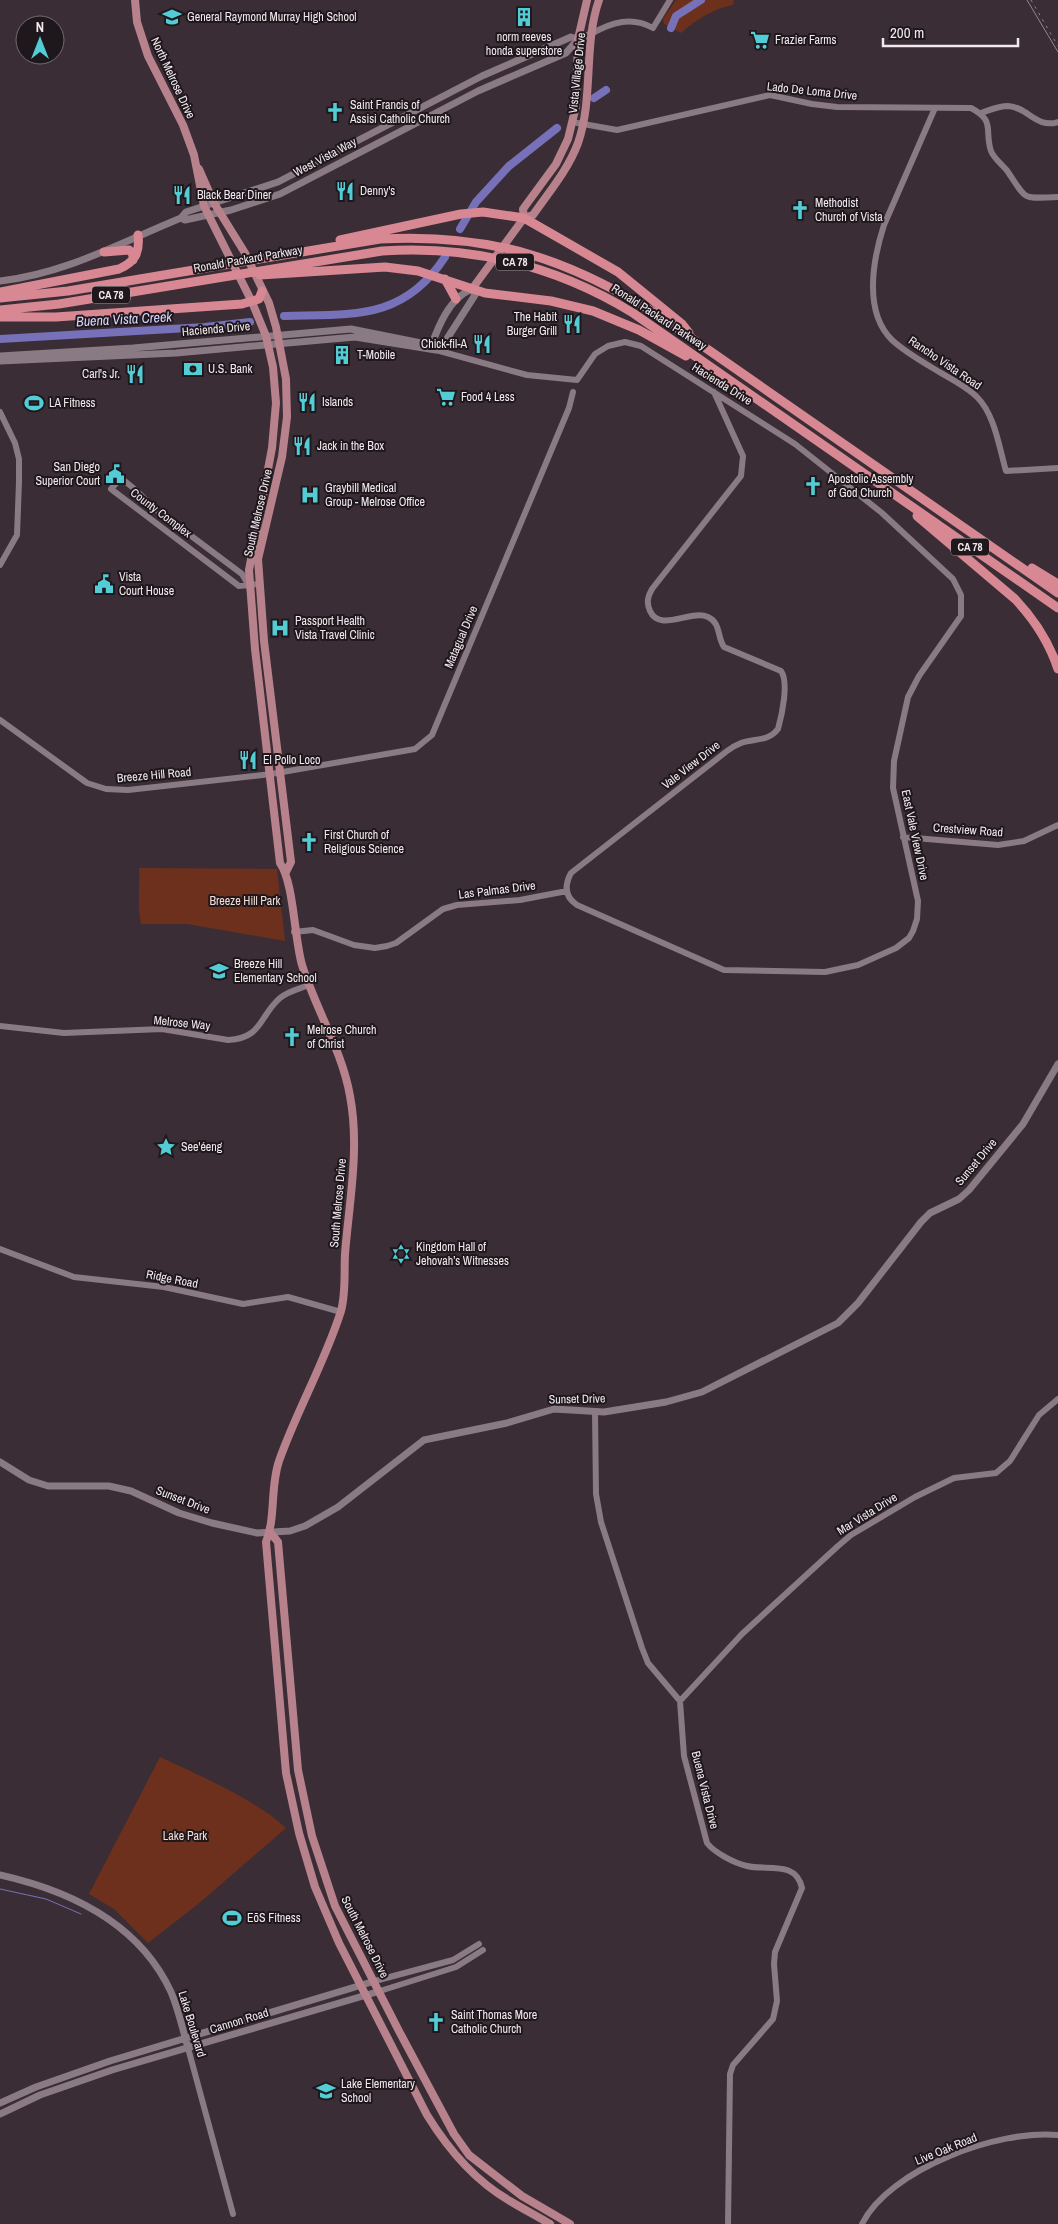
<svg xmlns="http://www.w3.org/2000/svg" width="1058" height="2224" font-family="'Archivo Narrow',sans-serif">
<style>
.green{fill:#6d301c}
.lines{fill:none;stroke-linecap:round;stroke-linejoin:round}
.stream{stroke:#7771b9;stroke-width:1}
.river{stroke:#7771b9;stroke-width:8}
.tertiary{stroke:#8a7a83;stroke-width:6}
.secondary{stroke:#8a7a83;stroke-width:7}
.primary{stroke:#b8828d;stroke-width:8}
.motorway{stroke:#d78893;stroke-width:9}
.tram{stroke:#92878e;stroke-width:1}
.rail{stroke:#92878e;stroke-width:1;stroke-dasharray:2.5 5;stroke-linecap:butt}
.labels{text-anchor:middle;stroke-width:4;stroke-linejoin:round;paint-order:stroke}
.shield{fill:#1e171b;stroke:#b2aaaf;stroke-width:1}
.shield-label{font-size:11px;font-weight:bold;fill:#f2e9ee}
.poi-label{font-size:12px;fill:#f2e9ee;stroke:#1e171b;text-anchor:start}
.street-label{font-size:12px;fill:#f2e9ee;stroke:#1e171b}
.park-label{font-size:12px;fill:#f6ded7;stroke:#1e171b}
.water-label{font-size:14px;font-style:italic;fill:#d7d6fe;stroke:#1e171b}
</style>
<rect width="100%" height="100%" fill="#3a2d35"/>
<path class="green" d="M676 0H734L733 5C713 9 697 19 681 33L664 24 663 19Z
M139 868 277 869 285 941 187 924H141C137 908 140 885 139 868Z
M160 1757C198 1775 257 1800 286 1828L197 1905 148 1943 114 1909 89 1894Z"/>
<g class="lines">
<path class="stream" d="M0 1889 46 1899 81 1914"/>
<path class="river" d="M671 28 676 16 701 0
M594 98 606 90
M460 229 476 202 509 166 557 128
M284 316C352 314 403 321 445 257
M0 339 205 327 250 322"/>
<path class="tertiary" d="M591 34C612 22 632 16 653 28L670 0
M935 108 884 225C873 259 863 312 892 340 905 352 921 361 936 370 949 378 966 386 977 397 995 415 999 447 1006 471L1058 468
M981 113C990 110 998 106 1008 106 1028 107 1036 129 1058 122
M572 122 617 130 770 95 812 104 837 107 971 108C996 121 984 130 991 151 994 159 1003 165 1008 172 1028 202 1022 198 1058 197
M436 350 527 375 577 380 595 354 608 346 625 342 641 346 795 444 882 513 953 579 961 595V616L919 676 908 697 894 761 893 788 918 901 917 919 913 931 909 938 896 948 858 965 825 972 724 970 577 905C565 897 564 886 571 873L727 751C731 748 736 745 741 743 755 738 768 742 778 729 782 715 789 682 781 671L724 647C717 637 721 623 708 617 691 609 660 633 650 611 646 602 648 596 652 589L741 476 743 456 714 392
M0 412 15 443 19 459V482L17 535 0 565
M249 586 242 574 154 508 137 491 121 478 111 489 239 586 258 584
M0 720 87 783 106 789 128 790 271 774 415 749 432 735 569 408 573 392
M903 837 998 845 1024 841 1058 825
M294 932 313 930 354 945 375 948 387 946 396 943 443 909 457 905 520 900 567 891
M0 1026 64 1033 162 1029 228 1040C263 1038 259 1016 280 998 288 991 299 989 309 985
M0 1249 74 1277 164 1287 243 1304 288 1297 341 1312
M595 1412 596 1494 601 1522 642 1648 648 1663 680 1701 684 1756 707 1843C715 1853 734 1863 747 1866 767 1871 796 1860 802 1888L775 1952 774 1964 777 2001 773 2019 733 2065 730 2074 728 2224
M680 1701 742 1634 838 1546 851 1535 915 1497 954 1478 996 1473 1010 1461 1039 1415 1058 1399
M375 1981 453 1960 479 1944
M380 1991 456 1967 483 1950
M188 2048 233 2214
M862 2224C889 2169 999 2129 1058 2135"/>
<path class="secondary" d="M181 218 185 220 231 210 280 194 478 91 566 53 578 39 591 34
M0 281C65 274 122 242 181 218L186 212 278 182 482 76 571 37 578 39
M0 356 133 348 351 329 426 344 430 349
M0 361 176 353 355 337 436 350 443 345 475 295 472 289C449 298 438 327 430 349
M0 1462 29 1480 48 1486H109L131 1491 179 1513 212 1523 257 1533 290 1531 305 1526 338 1507 424 1440 507 1423 554 1409 604 1412 666 1402 702 1392 838 1323 858 1303 921 1222 930 1213 959 1199 969 1190 1023 1124 1058 1064
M0 1875C71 1891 139 1923 171 1992 178 2008 182 2027 187 2044
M0 2103 36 2087 110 2061 375 1981
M0 2114 40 2095 112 2070 380 1991"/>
<path class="primary" d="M135 0 137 22 148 56 183 125 194 155 204 206 252 302 266 336 273 367 276 403 272 448 249 570 255 649 280 863C294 883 294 937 302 965 316 1010 342 1050 350 1096 360 1148 349 1203 345 1254 344 1273 346 1293 341 1311 325 1362 297 1410 279 1461 270 1487 276 1517 266 1542L286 1773 299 1833 315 1887 339 1943 427 2115C448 2149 475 2181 510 2201 523 2209 537 2216 550 2224
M199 169 214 203 245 253 269 303 276 327 286 379 287 417 282 457 258 559 264 641 291 862 286 872
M524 218 523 209 556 164 568 139 576 106 578 39 587 0
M472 289 524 218 533 215C549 192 568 170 578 143 594 97 583 46 599 0
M270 1532 278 1542 298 1770 312 1836 335 1906 400 2033 454 2134 469 2155 522 2196 570 2224"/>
<path class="motorway" d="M340 240 461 214 483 212 524 218 618 272 682 324 689 333
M104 252 129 250 133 254V260
M260 275 385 267 418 271 485 293 551 301 593 311 639 330 686 356
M445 279 456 299
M0 292 119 269C135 262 140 253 138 235
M0 298 68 291 380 239C493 233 570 259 664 319L1058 593
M0 310 59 304 382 251C471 245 556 266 633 313L1058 608
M0 317H56L242 304 259 299 262 291
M917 516 1015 599C1035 620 1049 642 1058 669
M1032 568 1058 584"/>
<path class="tram" d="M1027 0 1058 52"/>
<path class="rail" d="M1031 0 1058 46"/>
</g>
<defs>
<g id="school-bare" transform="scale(1.5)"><path d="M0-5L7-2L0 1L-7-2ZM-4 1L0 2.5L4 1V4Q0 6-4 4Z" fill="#52ccd5" stroke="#1e171b" stroke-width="2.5" paint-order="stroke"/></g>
<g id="building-bare" transform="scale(1.5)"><path d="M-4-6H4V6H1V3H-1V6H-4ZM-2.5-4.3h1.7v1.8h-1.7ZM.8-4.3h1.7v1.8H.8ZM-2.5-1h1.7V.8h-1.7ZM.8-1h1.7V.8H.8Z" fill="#52ccd5" stroke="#1e171b" stroke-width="2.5" paint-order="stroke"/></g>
<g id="supermarket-bare" transform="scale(1.5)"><path d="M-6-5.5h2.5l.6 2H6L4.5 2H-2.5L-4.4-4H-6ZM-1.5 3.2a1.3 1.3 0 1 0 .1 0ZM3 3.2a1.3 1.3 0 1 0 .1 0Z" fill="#52ccd5" stroke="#1e171b" stroke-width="2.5" paint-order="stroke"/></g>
<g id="church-bare" transform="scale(1.5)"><path d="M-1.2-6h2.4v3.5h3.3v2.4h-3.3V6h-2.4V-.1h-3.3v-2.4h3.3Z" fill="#52ccd5" stroke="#1e171b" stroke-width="2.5" paint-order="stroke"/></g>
<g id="restaurant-bare" transform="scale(1.5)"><path d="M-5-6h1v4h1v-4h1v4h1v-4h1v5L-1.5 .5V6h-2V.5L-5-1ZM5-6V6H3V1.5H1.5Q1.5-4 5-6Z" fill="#52ccd5" stroke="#1e171b" stroke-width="2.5" paint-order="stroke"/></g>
<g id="bank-bare" transform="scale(1.5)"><path d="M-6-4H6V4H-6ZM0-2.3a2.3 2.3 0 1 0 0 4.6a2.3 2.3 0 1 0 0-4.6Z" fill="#52ccd5" stroke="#1e171b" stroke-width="2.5" paint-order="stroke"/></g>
<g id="stadium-bare" transform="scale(1.5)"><path d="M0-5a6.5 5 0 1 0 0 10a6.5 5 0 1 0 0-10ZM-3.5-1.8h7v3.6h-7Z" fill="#52ccd5" stroke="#1e171b" stroke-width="2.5" paint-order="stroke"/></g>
<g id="civic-bare" transform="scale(1.5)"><path d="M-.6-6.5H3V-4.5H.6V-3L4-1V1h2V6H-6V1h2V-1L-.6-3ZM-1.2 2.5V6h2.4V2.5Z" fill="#52ccd5" stroke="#1e171b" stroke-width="2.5" paint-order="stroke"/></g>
<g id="hospital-bare" transform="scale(1.5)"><path d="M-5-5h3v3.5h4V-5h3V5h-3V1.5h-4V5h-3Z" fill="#52ccd5" stroke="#1e171b" stroke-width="2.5" paint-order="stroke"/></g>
<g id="sight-bare" transform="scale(1.5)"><path d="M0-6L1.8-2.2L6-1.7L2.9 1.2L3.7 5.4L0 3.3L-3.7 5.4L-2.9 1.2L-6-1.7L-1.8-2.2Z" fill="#52ccd5" stroke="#1e171b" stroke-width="2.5" paint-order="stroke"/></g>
<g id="synagogue-bare" transform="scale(1.5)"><path d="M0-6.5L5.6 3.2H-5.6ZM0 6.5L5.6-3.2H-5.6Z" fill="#52ccd5" stroke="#1e171b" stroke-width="2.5" paint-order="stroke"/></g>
</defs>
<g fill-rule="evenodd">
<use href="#school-bare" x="172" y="17"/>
<use href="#building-bare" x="524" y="17"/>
<use href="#supermarket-bare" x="760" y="40"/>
<use href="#church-bare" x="335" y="112"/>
<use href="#restaurant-bare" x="345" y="191"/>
<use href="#restaurant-bare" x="182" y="195"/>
<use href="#church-bare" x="800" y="210"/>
<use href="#restaurant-bare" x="572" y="324"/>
<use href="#restaurant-bare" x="482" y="344"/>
<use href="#building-bare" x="342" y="355"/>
<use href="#bank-bare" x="193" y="369"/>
<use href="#restaurant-bare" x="135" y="374"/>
<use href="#supermarket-bare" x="446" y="397"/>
<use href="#restaurant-bare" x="307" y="402"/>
<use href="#stadium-bare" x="34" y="403"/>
<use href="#restaurant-bare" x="302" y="446"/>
<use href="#civic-bare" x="115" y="474"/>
<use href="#church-bare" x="813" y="486"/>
<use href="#hospital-bare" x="310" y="495"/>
<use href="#civic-bare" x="104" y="584"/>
<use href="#hospital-bare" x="280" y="628"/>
<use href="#restaurant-bare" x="248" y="760"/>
<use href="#church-bare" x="309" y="842"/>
<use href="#school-bare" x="219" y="971"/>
<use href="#church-bare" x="292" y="1037"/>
<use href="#sight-bare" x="166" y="1147"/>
<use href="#synagogue-bare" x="401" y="1254"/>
<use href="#stadium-bare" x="232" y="1918"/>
<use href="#church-bare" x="436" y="2022"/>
<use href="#school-bare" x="326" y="2091"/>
</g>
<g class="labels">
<g class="shield">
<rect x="496" y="253.5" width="38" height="17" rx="4"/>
<rect x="92" y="286.5" width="38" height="17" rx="4"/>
<rect x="951" y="538.5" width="38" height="17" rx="4"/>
</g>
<g class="shield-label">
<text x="515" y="266">CA 78</text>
<text x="111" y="299">CA 78</text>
<text x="970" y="551">CA 78</text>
</g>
<g class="poi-label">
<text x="187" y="21">General Raymond Murray High School</text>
<text x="524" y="41" text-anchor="middle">norm reeves<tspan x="524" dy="14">honda superstore</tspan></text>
<text x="775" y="44">Frazier Farms</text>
<text x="350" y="109">Saint Francis of<tspan x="350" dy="14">Assisi Catholic Church</tspan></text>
<text x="360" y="195">Denny's</text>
<text x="197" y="199">Black Bear Diner</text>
<text x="815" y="207">Methodist<tspan x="815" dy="14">Church of Vista</tspan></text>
<text x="557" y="321" text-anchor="end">The Habit<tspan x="557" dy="14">Burger Grill</tspan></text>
<text x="467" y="348" text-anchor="end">Chick-fil-A</text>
<text x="357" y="359">T-Mobile</text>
<text x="208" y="373">U.S. Bank</text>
<text x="120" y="378" text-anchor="end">Carl's Jr.</text>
<text x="461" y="401">Food 4 Less</text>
<text x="322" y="406">Islands</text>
<text x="49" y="407">LA Fitness</text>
<text x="317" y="450">Jack in the Box</text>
<text x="100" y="471" text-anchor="end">San Diego<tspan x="100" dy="14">Superior Court</tspan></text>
<text x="828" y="483">Apostolic Assembly<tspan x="828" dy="14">of God Church</tspan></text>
<text x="325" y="492">Graybill Medical<tspan x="325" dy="14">Group - Melrose Office</tspan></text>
<text x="119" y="581">Vista<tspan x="119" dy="14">Court House</tspan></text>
<text x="295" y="625">Passport Health<tspan x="295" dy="14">Vista Travel Clinic</tspan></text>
<text x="263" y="764">El Pollo Loco</text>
<text x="324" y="839">First Church of<tspan x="324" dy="14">Religious Science</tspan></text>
<text x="234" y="968">Breeze Hill<tspan x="234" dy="14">Elementary School</tspan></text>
<text x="307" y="1034">Melrose Church<tspan x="307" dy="14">of Christ</tspan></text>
<text x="181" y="1151">See'éeng</text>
<text x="416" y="1251">Kingdom Hall of<tspan x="416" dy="14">Jehovah’s Witnesses</tspan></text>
<text x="247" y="1922">EōS Fitness</text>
<text x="451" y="2019">Saint Thomas More<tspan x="451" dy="14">Catholic Church</tspan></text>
<text x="341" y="2088">Lake Elementary<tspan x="341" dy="14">School</tspan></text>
</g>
<g class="street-label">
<text transform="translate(577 73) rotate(-84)" y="4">Vista Village Drive</text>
<text transform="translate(173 78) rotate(65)" y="4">North Melrose Drive</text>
<text transform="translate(812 91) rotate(6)" y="4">Lado De Loma Drive</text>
<text transform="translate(325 157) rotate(-28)" y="4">West Vista Way</text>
<text transform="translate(248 259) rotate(-10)" y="4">Ronald Packard Parkway</text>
<text transform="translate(659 317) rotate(33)" y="4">Ronald Packard Parkway</text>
<text transform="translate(216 329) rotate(-5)" y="4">Hacienda Drive</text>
<text transform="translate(945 363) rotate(34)" y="4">Rancho Vista Road</text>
<text transform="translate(722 384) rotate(32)" y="4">Hacienda Drive</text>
<text transform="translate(161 513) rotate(37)" y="4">County Complex</text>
<text transform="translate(258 513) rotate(-77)" y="4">South Melrose Drive</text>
<text transform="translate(461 637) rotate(-67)" y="4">Matagual Drive</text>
<text transform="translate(691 765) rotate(-38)" y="4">Vale View Drive</text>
<text transform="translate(154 775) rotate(-5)" y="4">Breeze Hill Road</text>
<text transform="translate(968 830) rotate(4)" y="4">Crestview Road</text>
<text transform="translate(915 835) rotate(78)" y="4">East Vale View Drive</text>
<text transform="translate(497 890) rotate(-7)" y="4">Las Palmas Drive</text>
<text transform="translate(182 1023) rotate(6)" y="4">Melrose Way</text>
<text transform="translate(976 1162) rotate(-50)" y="4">Sunset Drive</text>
<text transform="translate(338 1203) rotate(-85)" y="4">South Melrose Drive</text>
<text transform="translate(172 1279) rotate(11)" y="4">Ridge Road</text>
<text transform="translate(577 1399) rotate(-1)" y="4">Sunset Drive</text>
<text transform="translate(183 1500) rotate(21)" y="4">Sunset Drive</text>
<text transform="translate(867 1514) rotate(-32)" y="4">Mar Vista Drive</text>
<text transform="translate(705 1790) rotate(76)" y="4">Buena Vista Drive</text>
<text transform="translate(365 1937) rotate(63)" y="4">South Melrose Drive</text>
<text transform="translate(239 2021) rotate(-17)" y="4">Cannon Road</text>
<text transform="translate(192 2024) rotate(73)" y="4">Lake Boulevard</text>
<text transform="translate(946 2149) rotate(-22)" y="4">Live Oak Road</text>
</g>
<g class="park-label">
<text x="245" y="905">Breeze Hill Park</text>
<text x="185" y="1840">Lake Park</text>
</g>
<g class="water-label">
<text transform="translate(124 319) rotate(-3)" y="5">Buena Vista Creek</text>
</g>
</g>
<g transform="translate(40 40)"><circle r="24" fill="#1e171b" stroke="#736b6f"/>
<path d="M0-4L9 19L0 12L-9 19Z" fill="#52ccd5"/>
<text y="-8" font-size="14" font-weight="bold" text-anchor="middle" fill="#f2e9ee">N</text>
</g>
<path d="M883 38v8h135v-8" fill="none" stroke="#f2e9ee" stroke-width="2.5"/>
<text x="890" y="38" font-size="15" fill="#f2e9ee" stroke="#1e171b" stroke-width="4" paint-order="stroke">200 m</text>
</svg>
